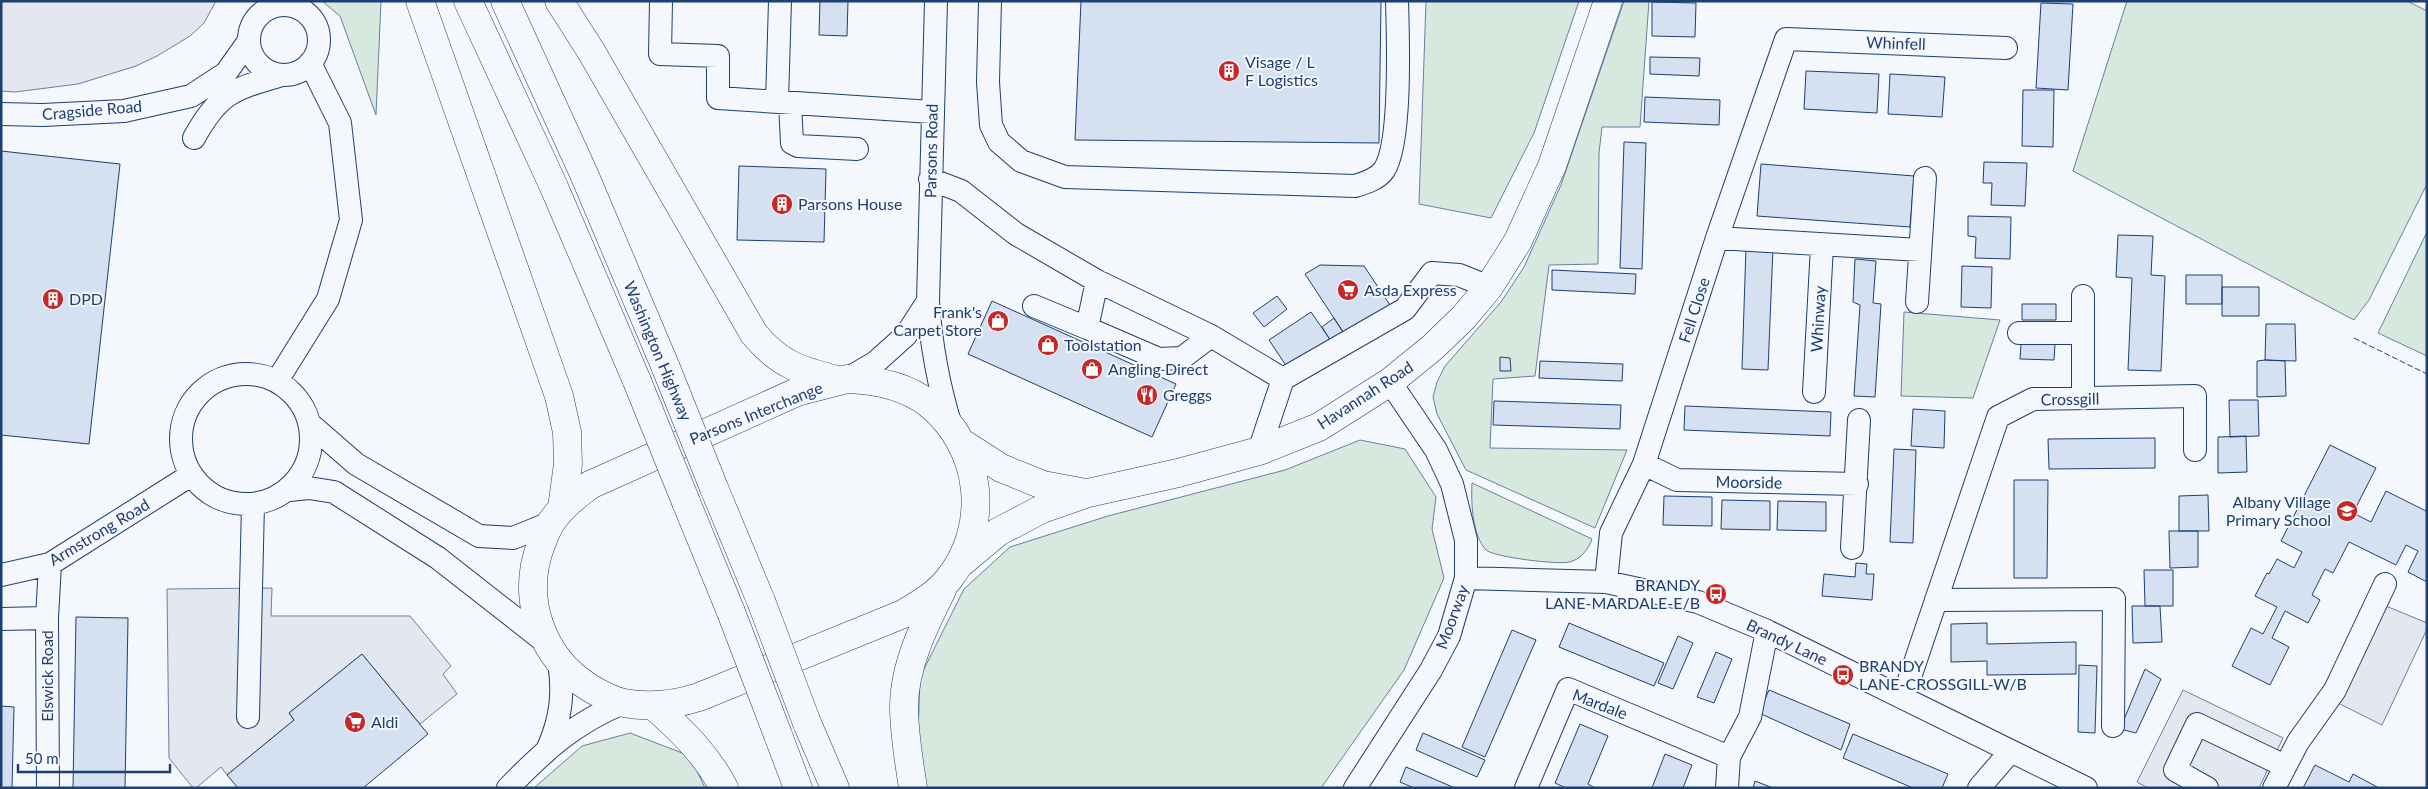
<svg xmlns="http://www.w3.org/2000/svg" width="2428" height="789" font-family="Lato,sans-serif">
<style>
.green{fill:#d7e8df;stroke:#687fa3}
.parking{fill:#e3e8f0;stroke:#687fa3}
.building{fill:#d5e0f0;stroke:#1d3f73}
.lines{fill:none;stroke-linecap:round;stroke-linejoin:round}
.minor-casing{stroke:#1d3f73;stroke-width:24}
.major-casing{stroke:#1d3f73;stroke-width:29}
.minor{stroke:#f4f7fb;stroke-width:22}
.major{stroke:#f4f7fb;stroke-width:28}
.major-bridge-casing{stroke:#1d3f73;stroke-width:29;stroke-linecap:butt}
.major-bridge{stroke:#f4f7fb;stroke-width:28}
.fence{stroke:#1d3f73;stroke-width:1;stroke-dasharray:6 2.5;stroke-linecap:butt}
.labels{text-anchor:middle;stroke-width:4;stroke-linejoin:round;paint-order:stroke}
.street-label{font-size:16px;fill:#1d3f73;stroke:#f4f7fb}
.poi-label{font-size:16px;fill:#1d3f73;stroke:#f4f7fb;text-anchor:start}
</style>
<rect width="100%" height="100%" fill="#f4f7fb"/>
<path class="green" d="M322 1H381L376 115 340 16Z
M1426 1H1579L1534 133 1491 218 1419 204Z
M1624 1H1649L1640 127H1602L1599 153 1598 264 1549 265 1535 376 1493 379 1490 448 1627 450 1595 528 1466 470 1437 414 1433 397 1437 382 1445 366 1501 302 1524 267 1561 185Z
M2127 1H2407L2427 11V184L2369 300 2354 320 2073 171Z
M2427 232V356L2378 333Z
M1904 312 2000 320 1973 398 1901 396Z
M1360 440 1405 449 1436 497 1432 529 1444 578 1404 670 1321 788H926L918 735 920 677 964 589 1010 547 1108 516 1285 470Z
M1472 483 1592 539C1589 549 1580 560 1569 562 1559 565 1493 557 1486 550 1472 535 1471 502 1472 483Z
M630 733 690 756 705 788H534L582 746Z"/>
<path class="parking" d="M1 1H216L204 23 190 36 157 56 136 66 78 84 15 92 1 91Z
M272 588 271 616H410L451 666 443 674 457 694 420 724 362 654 289 713 294 720 227 775 221 767 196 788H193L169 758 167 589Z
M2369 599 2427 623V629L2382 725 2320 694Z
M2183 690 2283 738 2259 788H2148L2137 782Z"/>
<path class="building" d="M820 1H848L847 36 819 35Z
M1081 1H1381L1379 143 1075 140Z
M1652 2 1696 3 1695 37 1652 36Z
M2041 3 2073 4 2068 90 2036 88Z
M1650 57 1700 58 1699 76 1650 74Z
M1806 71 1879 74 1877 113 1804 109Z
M1890 74 1945 77 1942 117 1888 114Z
M2023 90H2054L2053 147 2022 146Z
M1645 97 1720 100 1719 125 1644 122Z
M1624 142 1646 143 1642 269 1620 268Z
M1 151 120 164 89 444 1 435Z
M1984 162 2027 163 2025 206 1991 205 1992 183H1983Z
M1761 164 1914 176 1910 227 1757 216Z
M739 166 826 169 824 242 737 240Z
M1968 216 2011 217 2010 259 1975 258 1976 237 1968 236Z
M2118 235 2153 236 2151 275 2165 276 2161 371 2128 370 2132 278 2116 277Z
M1746 247 1773 248 1768 370 1742 369Z
M1855 259 1876 261 1873 303 1881 304 1875 397 1854 396 1860 305 1853 302Z
M1320 265 1364 266 1390 305 1345 335 1305 274Z
M1962 266 1992 267 1991 308 1961 307Z
M1552 270 1636 274 1635 294 1552 290Z
M2186 275H2222V304H2186Z
M2222 287H2259V316H2222Z
M1277 296 1287 309 1264 327 1253 313Z
M992 301 1176 384 1152 437 968 354Z
M2022 304H2056V320H2022Z
M1311 312 1340 354 1297 382 1269 340Z
M1334 318 1345 335 1332 343 1322 327Z
M2266 324H2295L2296 361 2265 360Z
M2021 344H2055L2054 360 2020 359Z
M1500 357 1510 358 1511 371H1500Z
M2265 360 2285 361 2286 396 2257 397V361Z
M1540 361 1623 364 1622 381 1539 378Z
M2229 400H2258L2259 436 2230 437Z
M1494 401 1621 405 1620 429 1493 425Z
M1685 406 1831 412 1830 436 1684 430Z
M1913 409 1945 411 1944 448 1911 446Z
M2246 436 2247 472 2218 473V437Z
M2155 438V468L2049 469 2048 439Z
M2330 445 2376 468 2353 513 2371 522 2386 491 2426 511 2427 510V582L2408 572 2418 551 2406 545 2396 565 2349 542 2333 573 2325 569 2312 595 2320 600 2308 623 2285 611 2272 638 2289 647 2270 685 2232 666 2251 628 2263 634 2277 607 2255 596 2267 573 2269 574 2277 559 2294 568 2302 552 2281 541Z
M1894 449 1916 450 1913 543 1890 542Z
M2014 480H2048L2047 578H2014Z
M2208 495 2209 531H2179V496Z
M1664 496 1712 497V526L1663 525Z
M1722 500 1770 501V530L1721 529Z
M1778 501 1826 502V531L1777 530Z
M2169 531H2198V567L2170 568Z
M1856 563 1867 564 1866 574H1874L1872 600 1822 596 1824 574 1855 577Z
M2144 570H2173V606H2145Z
M2132 606H2160L2162 642 2133 643Z
M76 617 128 618 125 788H73Z
M1569 623 1664 663 1654 686 1559 647Z
M1987 623V644L2076 642V674L1987 675V661L1951 662V624Z
M1512 630 1536 640 1485 757 1462 747Z
M1678 636 1693 643 1673 689 1658 683Z
M1716 652 1732 659 1714 703 1697 697Z
M362 654 428 734 363 788H238L227 775 294 720 289 713Z
M2079 665 2097 666 2095 733 2078 732Z
M2145 669 2161 679 2136 733 2120 729Z
M1769 690 1850 724 1841 750 1759 713Z
M1 706 14 707 12 788H1Z
M1580 724 1608 736 1588 784 1595 788H1566L1555 783Z
M1423 733 1485 760 1477 777 1416 750Z
M1853 734 1948 774 1942 788H1913L1843 758Z
M1665 754 1692 765 1683 788H1652Z
M2315 765 2349 782 2353 774 2379 788H2303Z
M1406 767 1455 788H1414L1400 782Z
M1755 781 1773 788H1753Z"/>
<g class="lines">
<g class="minor-casing">
<path id="minor" d="M661 1 660 54 718 56V98L932 112
M936 1 928 301C931 344 938 384 951 426
M990 1 988 82 991 125 999 142 1021 161 1065 177 1355 186C1365 183 1378 179 1384 170 1402 143 1398 36 1397 1
M249 40a35 35 0 1 1 70 0a35 35 0 1 1-70 0Z
M777 102 780 1
M790 103 792 143 798 146 857 149
M1 114 43 115 124 111 191 96 226 73 248 42
M194 138C219 92 234 89 282 75
M930 179 961 191 1016 234 1097 281 1211 336 1283 379
M1717 238 1920 250
M1097 281 1087 328 1159 359 1182 358 1211 336
M2083 296V398
M1917 302 1925 178
M1034 306 1087 328
M2019 333H2083
M181 439a65 65 0 1 1 130 0a65 65 0 1 1-130 0Z
M847 379 876 362 906 335 928 301
M277 381 328 299 351 220 340 123 310 63
M1814 392 1822 246
M309 423 356 464 479 536 513 538 550 523
M1259 451 1283 379 1405 309 1432 273 1459 275 1489 287
M1644 464 1677 480 1857 484
M289 490 309 488 334 492 438 558 544 641
M1852 548 1859 420
M1 575 50 564 191 475
M1466 578 1606 582 1698 602 1767 631 2086 788
M1606 582 1611 533 1644 464 1717 238 1786 39 2006 48
M1936 600 2114 599 2113 726
M1 619 47 618
M1903 698 1998 417 2033 399 2195 396V450
M248 717 253 504
M548 748C561 719 564 693 559 662
M48 788 47 618 50 564
M508 788C544 751 574 723 623 703
M1355 788 1431 670 1449 636 1466 578V540L1452 484 1436 450 1390 382
M1526 788 1568 689 1729 757
M1727 788 1729 757 1750 717 1767 631
M1979 788 2010 752
M2207 788 2175 770 2197 724 2285 766
M2274 788 2298 742 2335 690 2385 584"/>
</g>
<g class="major-casing">
<path id="major" d="M420 1 559 396 567 432 568 464 562 508
M468 1 554 187 637 381
M505 1 584 174 666 368
M559 1 591 51 754 334C780 365 799 370 837 380
M847 379C876 380 906 386 929 404 983 448 991 527 948 580 936 595 918 605 903 614L699 697C674 705 651 708 624 703 613 701 600 694 590 688 540 657 520 596 542 542 545 535 547 528 552 521 562 506 576 496 590 485L797 392Z
M962 443 1001 468 1043 485 1086 493
M714 488 761 601
M686 502 731 612
M962 562 998 532 1042 509 1088 493 1178 473 1259 451 1319 427 1390 382 1433 347 1464 317 1489 287 1518 241 1552 166 1608 1
M655 707C682 731 707 755 724 788
M807 723 835 788
M778 735 798 788
M913 788C909 761 904 734 904 707 904 666 924 626 942 590"/>
</g>
<use href="#minor" class="minor"/>
<use href="#major" class="major"/>
<g class="major-bridge-casing">
<path id="major-bridge" d="M666 368 714 488
M637 381 686 502
M761 601 807 723
M731 612 778 735"/>
</g>
<use href="#major-bridge" class="major-bridge"/>
<path class="fence" d="M2354 338 2427 374"/>
</g>
<defs>
<g id="building-disc" transform="scale(1.125)"><circle r="9.5" fill="#c62828" stroke="#f4f7fb"/><path d="M-4-6H4V6H1V3H-1V6H-4ZM-2.5-4.3h1.7v1.8h-1.7ZM.8-4.3h1.7v1.8H.8ZM-2.5-1h1.7V.8h-1.7ZM.8-1h1.7V.8H.8Z" fill="#fff"/></g>
<g id="supermarket-disc" transform="scale(1.125)"><circle r="9.5" fill="#c62828" stroke="#f4f7fb"/><path d="M-6-5.5h2.5l.6 2H6L4.5 2H-2.5L-4.4-4H-6ZM-1.5 3.2a1.3 1.3 0 1 0 .1 0ZM3 3.2a1.3 1.3 0 1 0 .1 0Z" fill="#fff"/></g>
<g id="shop-disc" transform="scale(1.125)"><circle r="9.5" fill="#c62828" stroke="#f4f7fb"/><path d="M-5-2.5h2.3a2.7 3.5 0 0 1 5.4 0H5L5.5 6h-11ZM-1.5-2.5h3a1.5 2.3 0 0 0-3 0Z" fill="#fff"/></g>
<g id="restaurant-disc" transform="scale(1.125)"><circle r="9.5" fill="#c62828" stroke="#f4f7fb"/><path d="M-5-6h1v4h1v-4h1v4h1v-4h1v5L-1.5 .5V6h-2V.5L-5-1ZM5-6V6H3V1.5H1.5Q1.5-4 5-6Z" fill="#fff"/></g>
<g id="school-disc" transform="scale(1.125)"><circle r="9.5" fill="#c62828" stroke="#f4f7fb"/><path d="M0-5L7-2L0 1L-7-2ZM-4 1L0 2.5L4 1V4Q0 6-4 4Z" fill="#fff"/></g>
<g id="bus-disc" transform="scale(1.125)"><circle r="9.5" fill="#c62828" stroke="#f4f7fb"/><path d="M-5-6H5V4H4V6H2V4H-2V6H-4V4H-5ZM-3.5-4V0h7V-4ZM-3.5 1.2v1.5H-2V1.2ZM2 1.2v1.5H3.5V1.2Z" fill="#fff"/></g>
</defs>
<g fill-rule="evenodd">
<use href="#building-disc" x="1229" y="71"/>
<use href="#building-disc" x="782" y="204"/>
<use href="#supermarket-disc" x="1348" y="290"/>
<use href="#building-disc" x="53" y="299"/>
<use href="#shop-disc" x="998" y="321"/>
<use href="#shop-disc" x="1048" y="345"/>
<use href="#shop-disc" x="1092" y="369"/>
<use href="#restaurant-disc" x="1147" y="395"/>
<use href="#school-disc" x="2347" y="511"/>
<use href="#bus-disc" x="1716" y="594"/>
<use href="#bus-disc" x="1843" y="675"/>
<use href="#supermarket-disc" x="355" y="722"/>
</g>
<g class="labels">
<g class="street-label">
<text transform="translate(1896 43) rotate(2)" y="6">Whinfell</text>
<text transform="translate(92 110) rotate(-5)" y="6">Cragside Road</text>
<text transform="translate(931 151) rotate(-89)" y="6">Parsons Road</text>
<text transform="translate(1694 310) rotate(-72)" y="6">Fell Close</text>
<text transform="translate(1818 319) rotate(-87)" y="6">Whinway</text>
<text transform="translate(658 351) rotate(67)" y="6">Washington Highway</text>
<text transform="translate(1365 395) rotate(-33)" y="6">Havannah Road</text>
<text transform="translate(2070 399) rotate(-1)" y="6">Crossgill</text>
<text transform="translate(756 413) rotate(-22)" y="6">Parsons Interchange</text>
<text transform="translate(1749 482) rotate(1)" y="6">Moorside</text>
<text transform="translate(99 532) rotate(-31)" y="6">Armstrong Road</text>
<text transform="translate(1452 617) rotate(-70)" y="6">Moorway</text>
<text transform="translate(1787 642) rotate(25)" y="6">Brandy Lane</text>
<text transform="translate(47 676) rotate(-90)" y="6">Elswick Road</text>
<text transform="translate(1600 704) rotate(21)" y="6">Mardale</text>
</g>
<g class="poi-label">
<text x="1245" y="68">Visage / L<tspan x="1245" dy="18">F Logistics</tspan></text>
<text x="798" y="210">Parsons House</text>
<text x="1364" y="296">Asda Express</text>
<text x="69" y="305">DPD</text>
<text x="982" y="318" text-anchor="end">Frank's<tspan x="982" dy="18">Carpet Store</tspan></text>
<text x="1064" y="351">Toolstation</text>
<text x="1108" y="375">Angling Direct</text>
<text x="1163" y="401">Greggs</text>
<text x="2331" y="508" text-anchor="end">Albany Village<tspan x="2331" dy="18">Primary School</tspan></text>
<text x="1700" y="591" text-anchor="end">BRANDY<tspan x="1700" dy="18">LANE-MARDALE-E/B</tspan></text>
<text x="1859" y="672">BRANDY<tspan x="1859" dy="18">LANE-CROSSGILL-W/B</tspan></text>
<text x="371" y="728">Aldi</text>
</g>
</g>
<rect width="2428" height="789" fill="none" stroke="#1d3f73" stroke-width="5"/>
<path d="M18 764v8h152v-8" fill="none" stroke="#1d3f73" stroke-width="2.5"/>
<text x="25" y="764" font-size="15" fill="#1d3f73" stroke="#f4f7fb" stroke-width="4" paint-order="stroke">50 m</text>
</svg>
